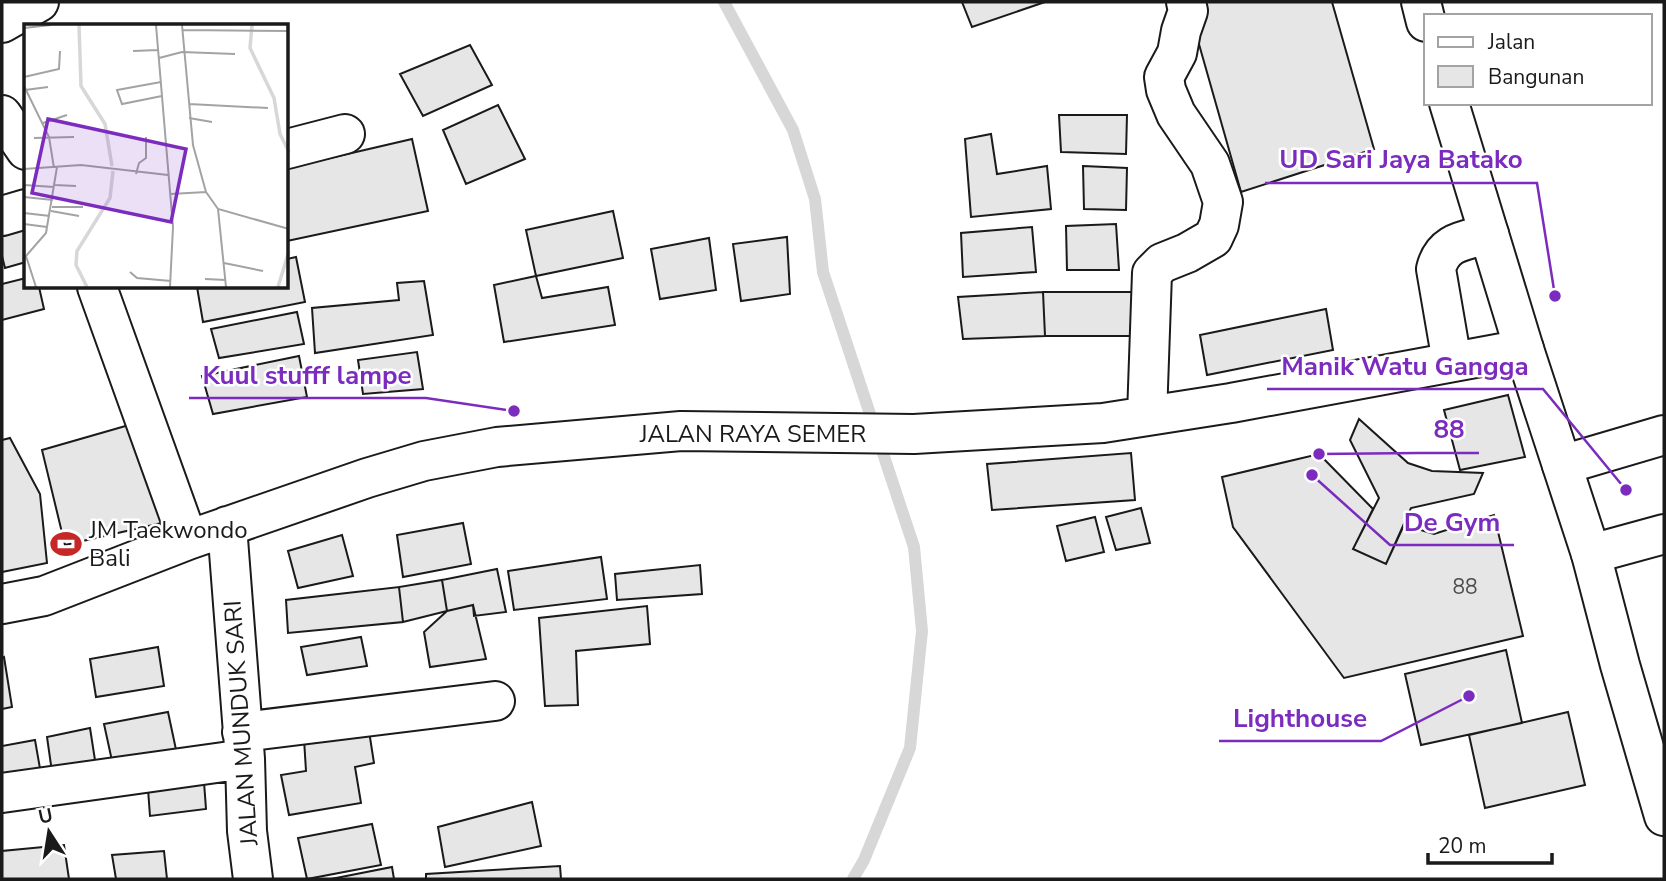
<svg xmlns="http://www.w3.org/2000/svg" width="1666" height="881" font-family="'Nunito Sans',sans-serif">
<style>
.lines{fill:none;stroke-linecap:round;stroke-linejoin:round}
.stream{stroke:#d7d7d7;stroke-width:12}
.building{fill:#e6e6e6;stroke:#1a1a1a;stroke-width:2}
.minor-casing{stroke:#1a1a1a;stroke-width:42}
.major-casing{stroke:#1a1a1a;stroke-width:42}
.minor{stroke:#fff;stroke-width:38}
.major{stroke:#fff;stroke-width:38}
.labels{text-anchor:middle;stroke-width:5;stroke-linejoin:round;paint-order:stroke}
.number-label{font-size:21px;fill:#4d4d4d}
.street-label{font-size:24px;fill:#1a1a1a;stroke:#fff}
.poi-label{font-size:24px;fill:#1a1a1a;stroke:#fff;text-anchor:start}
.inset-river{fill:none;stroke:#d7d7d7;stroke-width:3.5}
.inset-road{fill:none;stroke:#a3a3a3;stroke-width:2}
.view{fill:#7b2cbf;fill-opacity:0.15;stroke:#7b2cbf;stroke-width:3.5}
.inset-edge{fill:none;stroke:#1a1a1a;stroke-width:3.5}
.leader{fill:none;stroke:#7b2cbf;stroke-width:2.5}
.callout-dot{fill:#7b2cbf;stroke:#fff;stroke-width:2.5}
.callout-label{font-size:26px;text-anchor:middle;font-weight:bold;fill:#7b2cbf;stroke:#fff;stroke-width:5;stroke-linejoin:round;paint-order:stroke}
</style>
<rect width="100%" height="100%" fill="#fff"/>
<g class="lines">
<path class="stream" d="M724 2 793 130 815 199 823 272 914 547 922 631 910 748 864 860 853 879"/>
</g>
<path class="building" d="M962 2H1045L972 27Z
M1187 2H1332L1374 149 1241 192Z
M470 45 492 85 423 116 400 74Z
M498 105 525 159 466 184 443 130Z
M1059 115H1127L1126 154 1061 152Z
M991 134 997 174 1047 166 1051 209 971 217 965 139Z
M412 139 428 211 287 241V168Z
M1083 166 1127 168 1126 210 1084 209Z
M613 211 623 258 536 276 526 230Z
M26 214V262L5 268 2 256V221Z
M1116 224 1119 270H1067L1066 226Z
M1032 227 1036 272 963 277 961 233Z
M787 237 790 294 741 301 733 244Z
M709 238 716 290 660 299 651 249Z
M296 257 305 302 203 322 197 287H287V259Z
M536 276 542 298 608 287 615 325 504 342 494 285Z
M26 278V287H39L44 309 2 320V284Z
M424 281 433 335 315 353 312 308 399 300 397 283Z
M1043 292 1045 336 963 339 958 297Z
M1043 292H1133L1136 336H1045Z
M1326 309 1333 350 1207 375 1200 335Z
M297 312 304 344 219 358 211 329Z
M417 352 423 389 363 394 358 360Z
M299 356 307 397 213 414 202 376Z
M1508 395 1525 457 1460 470 1444 410Z
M1359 419 1408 463 1432 471 1483 473 1474 494 1411 508 1386 564 1353 549 1379 498 1350 440Z
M129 425 166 522 65 545 42 450Z
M10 438 40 494 47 563 2 572V440Z
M1131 453 1135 500 992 510 987 464Z
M1319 454 1373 509 1353 549 1386 564 1404 525 1434 534 1494 515 1523 636 1344 678 1233 527 1222 477Z
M1141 508 1150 543 1116 550 1106 517Z
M1095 517 1104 552 1066 561 1057 526Z
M463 523 471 564 403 577 397 535Z
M342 535 353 576 298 588 288 551Z
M601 557 607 599 514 610 508 571Z
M700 565 702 594 617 600 615 574Z
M497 569 506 612 474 616 473 605 447 611 442 580Z
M442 580 447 611 403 622 399 587Z
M399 587 403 622 288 633 286 600Z
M473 605 486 659 430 667 424 632 447 611Z
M647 606 650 644 576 651 578 705 545 706 539 618Z
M361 637 367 666 307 675 301 647Z
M158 647 164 686 96 697 90 659Z
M1506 650 1522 723 1421 745 1405 674Z
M4 657 12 707 2 709V658Z
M168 712 178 759 114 770 104 724Z
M1568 712 1585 785 1485 808 1469 735Z
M90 728 97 773 53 779 47 737Z
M369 731 374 763 355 767 361 803 289 815 281 775 306 771 304 739Z
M35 740 42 780 2 785V746Z
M204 782 206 809 150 816 148 789Z
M532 802 541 846 445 867 438 827Z
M372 824 381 865 307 879 298 838Z
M64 845 69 879H2V851Z
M164 851 167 879H116L112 855Z
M560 866 561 879H426V874Z
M392 867 394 879H331Z"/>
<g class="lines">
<g class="minor-casing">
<path id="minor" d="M2 23 39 2
M2 115 26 150
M287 149 345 134
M2 216 26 209
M97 287 188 540
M1452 362 1436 269C1443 241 1464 241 1489 234
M1147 416 1152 273 1162 263 1187 253 1213 238 1219 225 1223 202 1210 164 1176 114 1166 90 1164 77 1177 53 1181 31 1188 11 1186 2
M1562 465 1664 435
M227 526 245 759 247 831 253 879
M1591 554 1664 534
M2 604 44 596 188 540 367 478 424 461 497 447 681 431 914 434 1103 423 1231 403 1524 349
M242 732 495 701
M2 793 245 759"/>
</g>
<g class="major-casing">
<path id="major" d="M1421 2 1426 22
M1449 103 1524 349 1591 554 1620 665 1664 816"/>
</g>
<use href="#minor" class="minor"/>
<use href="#major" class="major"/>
</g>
<defs>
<g id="stadium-bare" transform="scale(2.415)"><path d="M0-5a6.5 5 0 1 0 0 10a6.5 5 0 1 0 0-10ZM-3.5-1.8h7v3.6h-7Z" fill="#c62828" stroke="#fff" stroke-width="2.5" paint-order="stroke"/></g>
</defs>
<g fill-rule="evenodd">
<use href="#stadium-bare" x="66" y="544"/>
</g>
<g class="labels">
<g class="number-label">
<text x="1465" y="594">88</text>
</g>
<g class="street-label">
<text x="753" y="442">JALAN RAYA SEMER</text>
<text transform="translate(241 723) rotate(-94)" y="8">JALAN MUNDUK SARI</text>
</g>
<g class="poi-label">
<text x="89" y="538">JM Taekwondo<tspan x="89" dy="28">Bali</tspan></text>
</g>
</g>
<g transform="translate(24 24)">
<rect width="264" height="264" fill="#fff"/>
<path class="inset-river" d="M55 1 57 62 81 100 88 142M228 1 226 24 250 74 256 110 265 128M63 263 52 241 53 227 86 174 89 147M254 263 265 227"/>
<path class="inset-road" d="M132 1 149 203 146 263M158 1 169 121 182 168M0 4 27 1M159 6 265 7M109 27 134 26M135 34 158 28 211 30M0 53 35 45 36 27M137 58 93 66 98 80 138 72M0 62 25 113 30 144M1 66 24 63M165 80 244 84M165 94 188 98M19 99 43 91M10 114 50 113M0 145 57 141 144 151M112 150 115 139 122 134V113M0 161 30 163M31 161 52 162M146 170 182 168 194 185 265 205M0 173 29 176M28 183H59M194 185 202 263M27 187 55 192M0 189 26 192M0 200 23 203M200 239 239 247M106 248 113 254 147 257M181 255 202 256M12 263 2 232 22 209 33 143"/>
<path class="view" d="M24 95 162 125 147 198 8 169Z"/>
<rect width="264" height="264" class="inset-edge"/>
</g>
<path class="leader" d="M1555 296L1537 183H1265M1626 490L1543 389H1267M514 411L426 398H189M1319 454L1419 453H1479M1312 475L1390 545H1514M1469 696L1381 741H1219"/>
<g class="callout-dot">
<circle cx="1555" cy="296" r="7"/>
<circle cx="1626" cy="490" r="7"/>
<circle cx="514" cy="411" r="7"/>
<circle cx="1319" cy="454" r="7"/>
<circle cx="1312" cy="475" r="7"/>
<circle cx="1469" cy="696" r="7"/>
</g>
<g class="callout-label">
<text x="1401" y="168">UD Sari Jaya Batako</text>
<text x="1405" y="375">Manik Watu Gangga</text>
<text x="307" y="384">Kuul stufff lampe</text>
<text x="1449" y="438">88</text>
<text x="1452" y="531">De Gym</text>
<text x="1300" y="727">Lighthouse</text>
</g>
<rect width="1666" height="881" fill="none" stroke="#1a1a1a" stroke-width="7"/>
<rect x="1424" y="14" width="228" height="91" fill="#ffffff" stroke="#a3a3a3" stroke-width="2"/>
<rect x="1438" y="37" width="35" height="10" fill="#ffffff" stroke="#a3a3a3" stroke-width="2"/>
<text x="1488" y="49" font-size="21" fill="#1a1a1a">Jalan</text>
<rect x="1438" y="66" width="35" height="21" fill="#e6e6e6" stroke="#a3a3a3" stroke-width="2"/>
<text x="1488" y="84" font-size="21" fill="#1a1a1a">Bangunan</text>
<g transform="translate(49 832) rotate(348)" stroke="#ffffff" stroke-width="5" paint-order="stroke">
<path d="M0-5L12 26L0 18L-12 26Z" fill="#1a1a1a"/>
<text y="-10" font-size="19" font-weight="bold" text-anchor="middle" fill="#1a1a1a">U</text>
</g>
<path d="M1428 853v10h124v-10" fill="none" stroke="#1a1a1a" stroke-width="3.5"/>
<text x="1438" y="853" font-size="21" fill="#1a1a1a" stroke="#ffffff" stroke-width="5" paint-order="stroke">20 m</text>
</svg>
